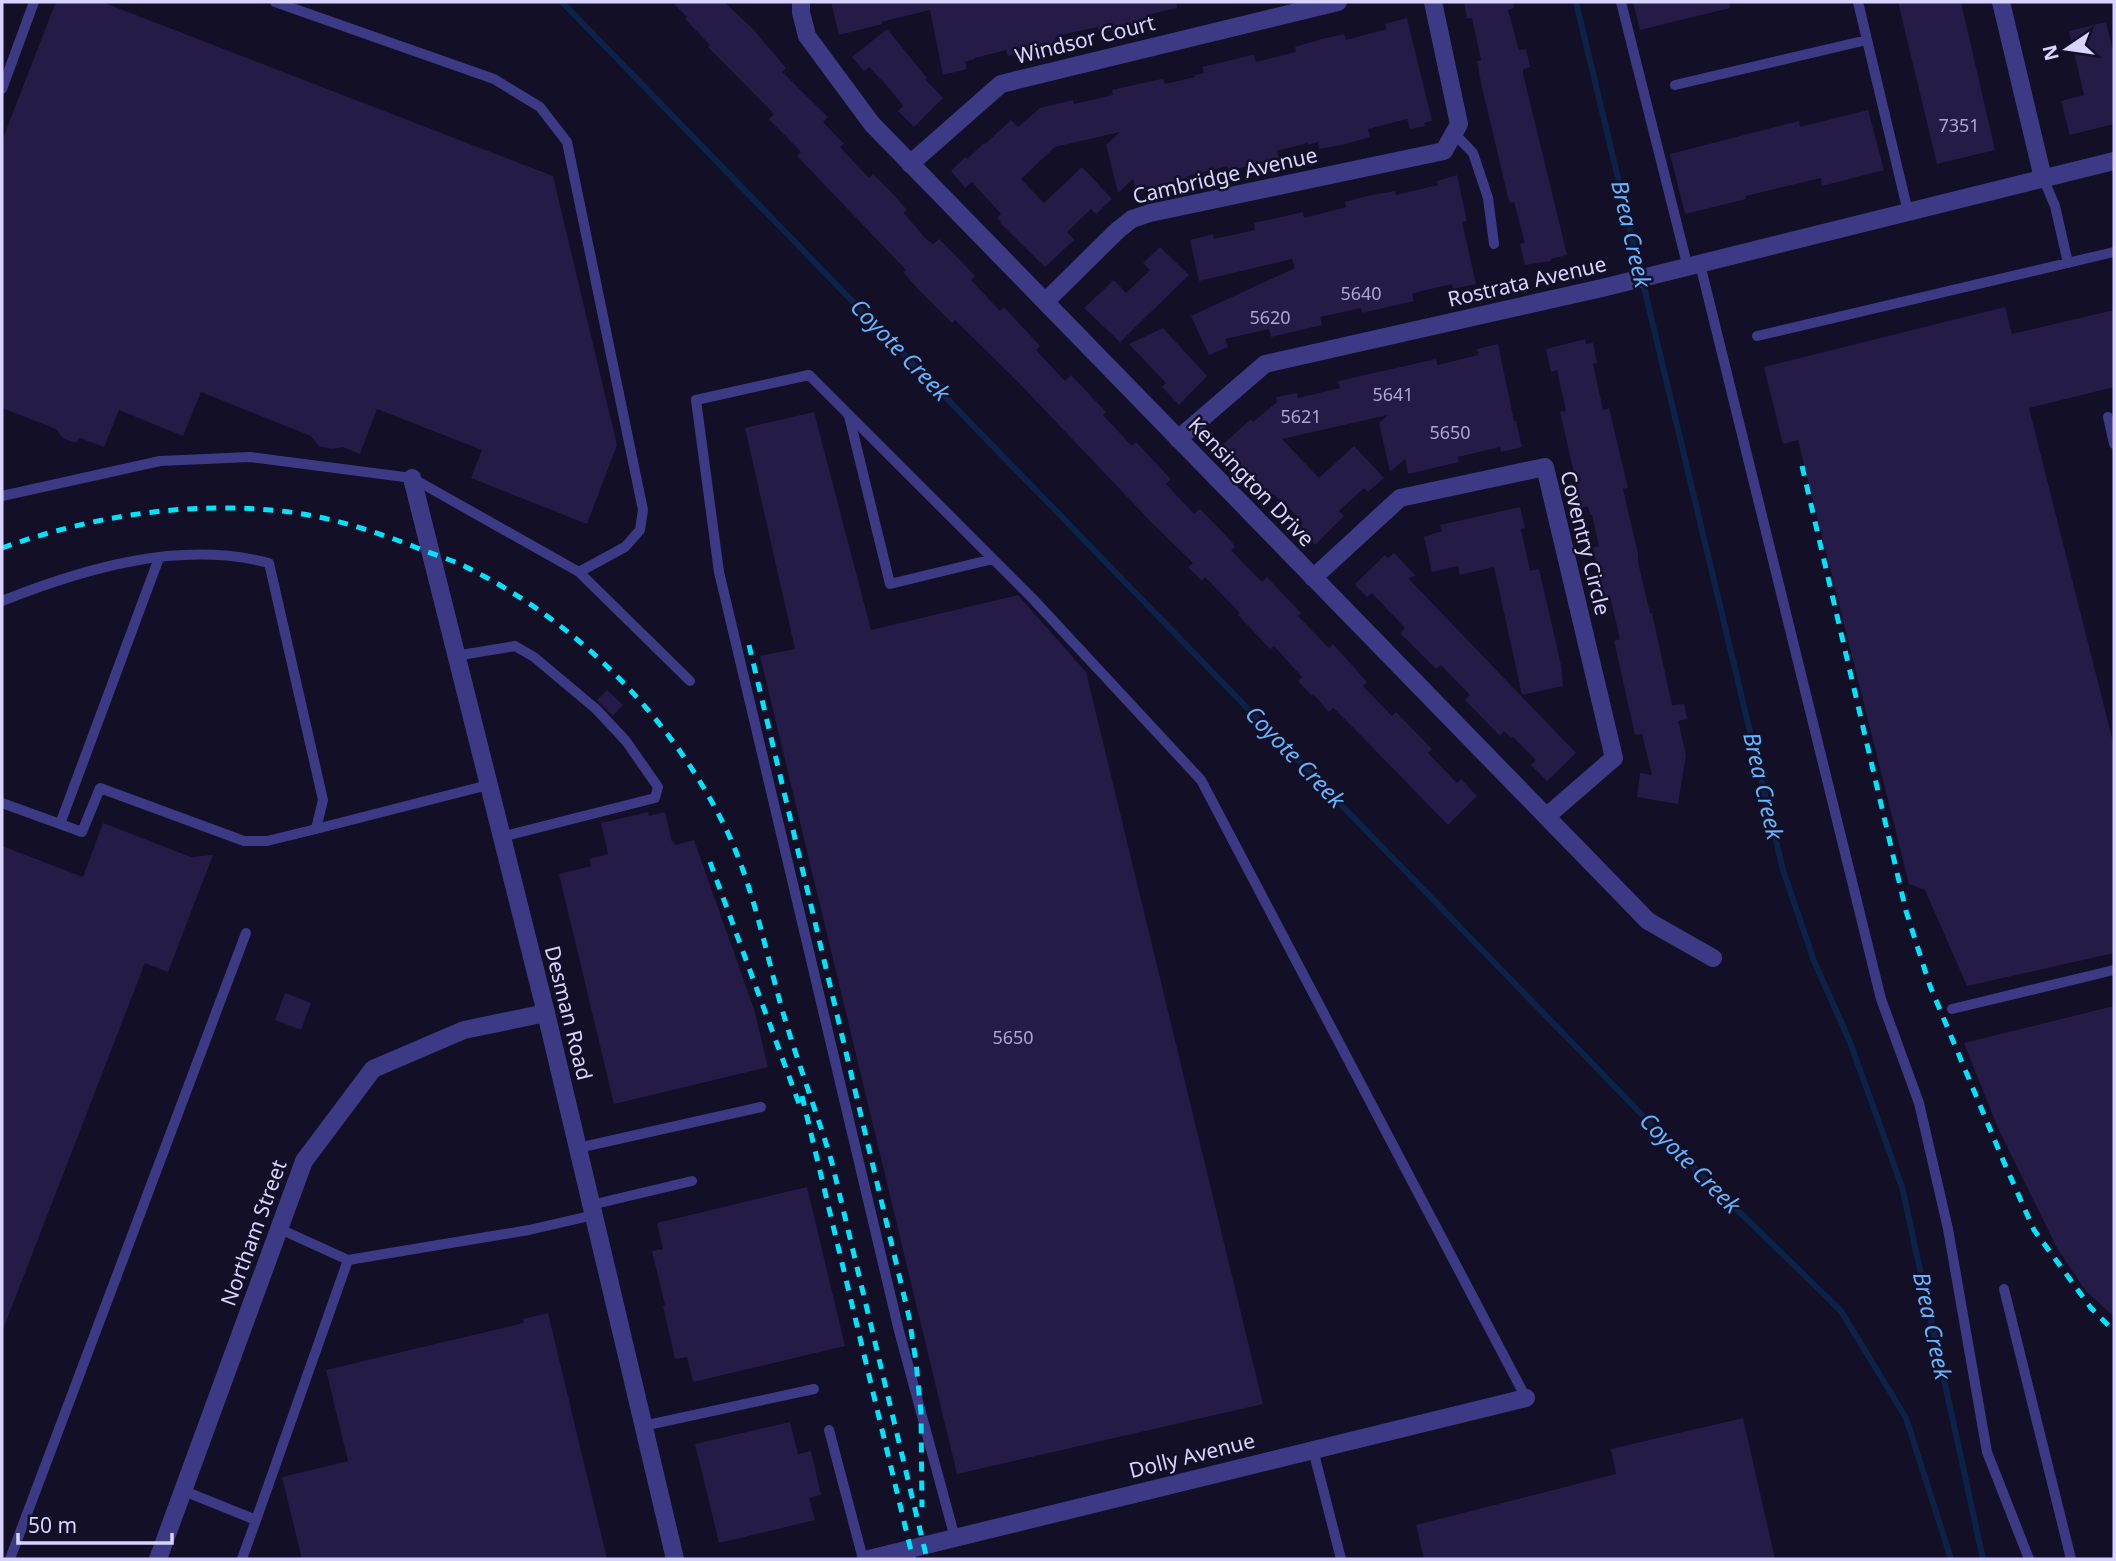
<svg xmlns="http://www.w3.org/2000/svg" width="2116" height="1561" font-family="'Noto Sans',sans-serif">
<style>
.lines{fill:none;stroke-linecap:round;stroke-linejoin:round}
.stream{stroke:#0c2248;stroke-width:6}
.building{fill:#241b47}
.service{stroke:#3d3a85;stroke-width:10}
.minor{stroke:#3d3a85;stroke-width:18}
.tertiary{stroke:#3d3a85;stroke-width:18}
.rail{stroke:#00e5ff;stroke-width:5;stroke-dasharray:10 9;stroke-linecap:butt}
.labels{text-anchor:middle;stroke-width:5;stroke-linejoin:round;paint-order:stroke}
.number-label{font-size:18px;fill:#aca6d1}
.street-label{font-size:21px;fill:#d9d4ff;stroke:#130f26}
.water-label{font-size:23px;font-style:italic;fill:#62b6ff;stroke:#130f26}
</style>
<rect width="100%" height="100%" fill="#130f26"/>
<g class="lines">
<path class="stream" d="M562 2 1683 1157 1841 1311 1906 1418 1951 1559
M1576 2 1783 870 1814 961 1850 1042 1902 1187 1983 1559"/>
</g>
<path class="building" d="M59 2H102L553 176 617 445 587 524 471 478 482 450 377 409 360 454 343 447 331 449 319 446 311 436 201 392 183 436 119 410 104 447 80 438 76 443 64 439 56 429 2 408V141L55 4Z
M672 2H724L753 29 786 68 782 72 828 117 823 122 844 144 840 147 869 178 873 174 894 195 907 210 904 213 925 238 933 244 939 239 960 260 975 276 971 280 1000 311 1004 307 1040 346 1036 350 1065 381 1071 375 1106 412 1103 415 1132 446 1136 442 1166 474 1171 479 1166 484 1194 514 1200 509 1232 542 1235 547 1231 550 1245 565 1262 582 1267 577 1301 613 1298 616 1329 648 1333 644 1367 682 1363 686 1392 716 1396 712 1432 749 1428 753 1457 783 1461 779 1477 796 1448 825 1338 712 1333 708 1329 712 1313 694 1312 696 1298 681 1302 677 1274 646 1270 649 1238 615 1240 613 1205 577 1202 581 1188 567 1193 563 1152 523 1020 384 955 320 952 323 919 290 903 272 906 270 797 156 801 152 769 119 774 114 708 47 710 45 685 19 687 17Z
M831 2H1176L1177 8 1147 15 1148 22 1099 33 1098 27 1065 34 1055 38 1057 44 1026 51 1008 56 1006 50 975 58V59L965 62 967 69 943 75 930 10 881 22 883 24 839 35Z
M1464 2H1513L1514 8 1508 10 1519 50 1526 49 1530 67 1523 69V73L1567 255 1551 259V261L1525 265 1520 244 1525 243 1514 202 1510 203 1508 197 1481 83 1477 61 1481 60 1472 18 1467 19Z
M1633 2H1729L1730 8 1640 30Z
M1898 2H1961L1995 150 1937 164Z
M1407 18 1432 121 1424 123 1425 126 1410 129 1407 119 1368 129 1370 137 1342 145 1319 149 1318 142 1308 145V143L1277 151 1279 158 1233 170H1228L1227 166 1185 177 1186 181 1142 191 1136 192 1133 179 1118 193 1106 145 1120 132 1055 147 1021 179 1044 203 1082 167 1112 199 1096 214 1091 209 1067 232 1074 240 1045 267 1000 223 1001 222 997 218 1001 214 972 182 965 188 951 171 965 157 967 159 984 143 985 144 1011 120 1018 127 1040 108 1073 100 1074 104 1113 95 1112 90 1156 80 1163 79 1165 84 1195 77V75L1204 73 1202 67 1252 55H1254L1256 62 1296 52 1295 47 1322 39 1344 34 1346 40 1387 29 1385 24Z
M2106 22 2114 54V124L2070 135 2061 101 2084 95 2069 31Z
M887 29 927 78 925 79 943 98 914 127 898 111 903 106 889 88 869 67 864 71 852 57Z
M1868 110 1884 170 1822 186 1821 178 1746 196V199L1685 214 1670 154 1799 121 1800 127Z
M1457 175 1467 221 1462 222 1476 284 1453 289 1452 284 1422 291 1412 294 1414 301 1362 313 1361 308 1320 317 1322 325 1271 337 1269 329 1225 339 1228 347 1209 355 1191 316 1295 268 1292 259 1199 281 1190 240 1213 234 1214 239 1255 230 1254 223 1303 212 1304 218 1346 207 1345 202 1367 196 1395 191 1396 195 1438 185 1437 181Z
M1160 247 1189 275 1120 342 1084 308 1114 280 1126 293 1150 270 1143 263Z
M2005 307 2012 334 2114 310V387L2029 408 2114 746V953L1967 986 1925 890 1909 884 1798 440 1783 444 1764 367Z
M1163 328 1207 376 1179 405 1162 387 1166 383 1129 344Z
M1585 339 1586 344 1593 343 1597 363 1593 364 1603 410 1609 408 1628 488 1623 489 1638 554V562L1650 613H1652L1672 705 1684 704 1687 719 1678 721 1686 755 1678 804 1637 797 1640 773 1652 775 1642 734 1635 735 1614 641 1620 639 1618 630 1610 597 1604 598 1593 548 1599 546 1592 515H1590L1588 506 1582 508 1560 412 1566 411 1557 370 1551 372 1546 349Z
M1498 344 1514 421H1516L1522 447 1501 452 1500 447 1458 457 1459 462 1408 474 1405 459 1390 472 1379 423 1388 415 1282 439 1319 478 1354 446 1384 478 1368 492 1364 488 1339 511 1344 516 1315 545 1298 527 1303 523 1281 499 1279 500 1274 494 1268 499 1237 465 1235 468 1224 456 1226 454 1220 447 1251 419 1253 422 1277 402 1276 397 1297 393 1298 398 1340 388 1338 381 1436 359 1438 365 1478 355 1477 349Z
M814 412 871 630 1018 595 1086 672 1263 1404 957 1474 760 656 795 649 745 428Z
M1520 507 1525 528 1521 529 1530 571 1539 569 1561 665 1563 686 1522 695 1494 567 1460 575 1458 566 1432 572 1424 537 1442 531 1440 525Z
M1394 553 1416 576 1408 578 1576 753 1547 781 1531 765 1536 760 1513 737 1511 738 1504 731 1500 736 1465 700 1470 695 1441 665 1436 669 1400 633 1405 628 1372 593 1367 597 1357 587 1355 584 1385 555 1388 558Z
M607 690 623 705 613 716 597 700Z
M648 812 649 816 665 812 672 842 674 841 675 845 694 840 754 1009 768 1067 614 1104 559 874 591 866 589 859 608 854 601 823Z
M103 823 191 857 213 855 168 972 145 963 2 1332V846L83 877Z
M285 993 311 1003 301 1030 275 1020Z
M2114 1006V1317L2085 1290 2057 1248 1998 1128 1964 1043Z
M807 1187 845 1346 693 1382 687 1357 675 1359 663 1306 665 1305 652 1251 663 1249 657 1223Z
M548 1313 607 1559H302L282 1477 348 1461 326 1370 524 1323 523 1319Z
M1743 1418 1775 1559H1424L1416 1525 1616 1474 1611 1449Z
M790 1422 798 1454 811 1451 821 1495 809 1498 815 1520 719 1543 695 1444Z"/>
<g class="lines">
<path class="service" d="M275 2 494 79 540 107 567 142 643 510 640 530 625 547 579 572 690 681
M1621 2 1688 268
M1858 2 1908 212
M1675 85 1867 40
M2 89 34 2
M1454 133 1473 153 1488 198 1494 244
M2043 178 2055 206 2068 263
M1700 264 1881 999 1919 1103 1948 1229 1987 1452 2029 1559
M1757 336 2114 252
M849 416 890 584 993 559
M2108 417 2114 444
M2 496 160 461 250 457 412 478 579 572
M2 601C85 568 180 540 269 563L323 800 316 829 267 841H244L100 788 82 832 2 803
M455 656 515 646 534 657 596 709 626 741 658 787 655 798 501 837
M60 824 159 558
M316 829 488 785
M1952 1009 2114 970
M578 1148 761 1107
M591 1205 692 1181
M348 1260 529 1230 594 1215
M2004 1289 2071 1559
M643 1426 814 1389
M829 1430 863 1559
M1313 1450 1341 1559
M184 1491 256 1520 242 1559
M256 1520 348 1260 280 1229
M955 1538 899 1331 719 572 696 400 809 375 1033 599 1201 780 1526 1398
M10 1559 246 933"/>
<path class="minor" d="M801 2V12L807 36 872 124 1648 921 1713 958
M2001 2 2043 178
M910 164 1001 84 1338 2
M1046 301 1118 230 1132 219 1150 213 1444 151 1459 124 1433 2
M1178 439 1265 364 1602 288 2114 161
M412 478 546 1013
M1313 578 1400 498 1545 467 1614 758 1547 816
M869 1559 1526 1398"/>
<path class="tertiary" d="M158 1559 304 1161 373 1069 464 1030 546 1013 675 1559"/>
<path class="rail" d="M1802 466 1906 911 1930 986 2003 1160 2034 1230 2091 1308 2114 1331
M2 548C91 516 187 501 281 511 327 516 372 530 415 547 432 554 450 559 466 567 577 621 672 718 726 829 752 883 764 944 780 1002 795 1056 816 1109 832 1163L927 1559
M749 645 909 1317 916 1362 921 1413 922 1507
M710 862 801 1109
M802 1096 913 1559"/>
</g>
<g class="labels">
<g class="number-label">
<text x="1959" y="132">7351</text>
<text x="1361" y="300">5640</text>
<text x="1270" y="324">5620</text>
<text x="1393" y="401">5641</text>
<text x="1301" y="423">5621</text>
<text x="1450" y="439">5650</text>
<text x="1013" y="1044">5650</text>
</g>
<g class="street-label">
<text transform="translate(1085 40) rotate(-14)" y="7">Windsor Court</text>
<text transform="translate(1225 176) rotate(-13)" y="7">Cambridge Avenue</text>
<text transform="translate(1527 282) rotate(-13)" y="7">Rostrata Avenue</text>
<text transform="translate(1251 482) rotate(46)" y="7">Kensington Drive</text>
<text transform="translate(1585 543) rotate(76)" y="7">Coventry Circle</text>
<text transform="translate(568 1013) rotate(76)" y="7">Desman Road</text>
<text transform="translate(254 1233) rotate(-70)" y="7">Northam Street</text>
<text transform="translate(1192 1456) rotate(-14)" y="7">Dolly Avenue</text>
</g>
<g class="water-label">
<text transform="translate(1631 234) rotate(77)" y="8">Brea Creek</text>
<text transform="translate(900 350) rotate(46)" y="8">Coyote Creek</text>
<text transform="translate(1295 757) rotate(46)" y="8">Coyote Creek</text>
<text transform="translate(1763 786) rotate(77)" y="8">Brea Creek</text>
<text transform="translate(1690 1163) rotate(45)" y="8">Coyote Creek</text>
<text transform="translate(1932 1326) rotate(78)" y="8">Brea Creek</text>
</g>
</g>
<rect width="2116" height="1561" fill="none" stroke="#d9d4ff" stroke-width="7"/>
<g transform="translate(2067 49) rotate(257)" stroke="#130f26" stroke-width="5" paint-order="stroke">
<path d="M0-5L12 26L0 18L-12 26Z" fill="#d9d4ff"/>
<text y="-10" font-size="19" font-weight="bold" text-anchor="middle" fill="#d9d4ff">N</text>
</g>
<path d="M18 1533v10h154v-10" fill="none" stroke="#d9d4ff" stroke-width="3.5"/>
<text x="28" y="1533" font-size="21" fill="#d9d4ff" stroke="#130f26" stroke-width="5" paint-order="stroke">50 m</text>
</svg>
